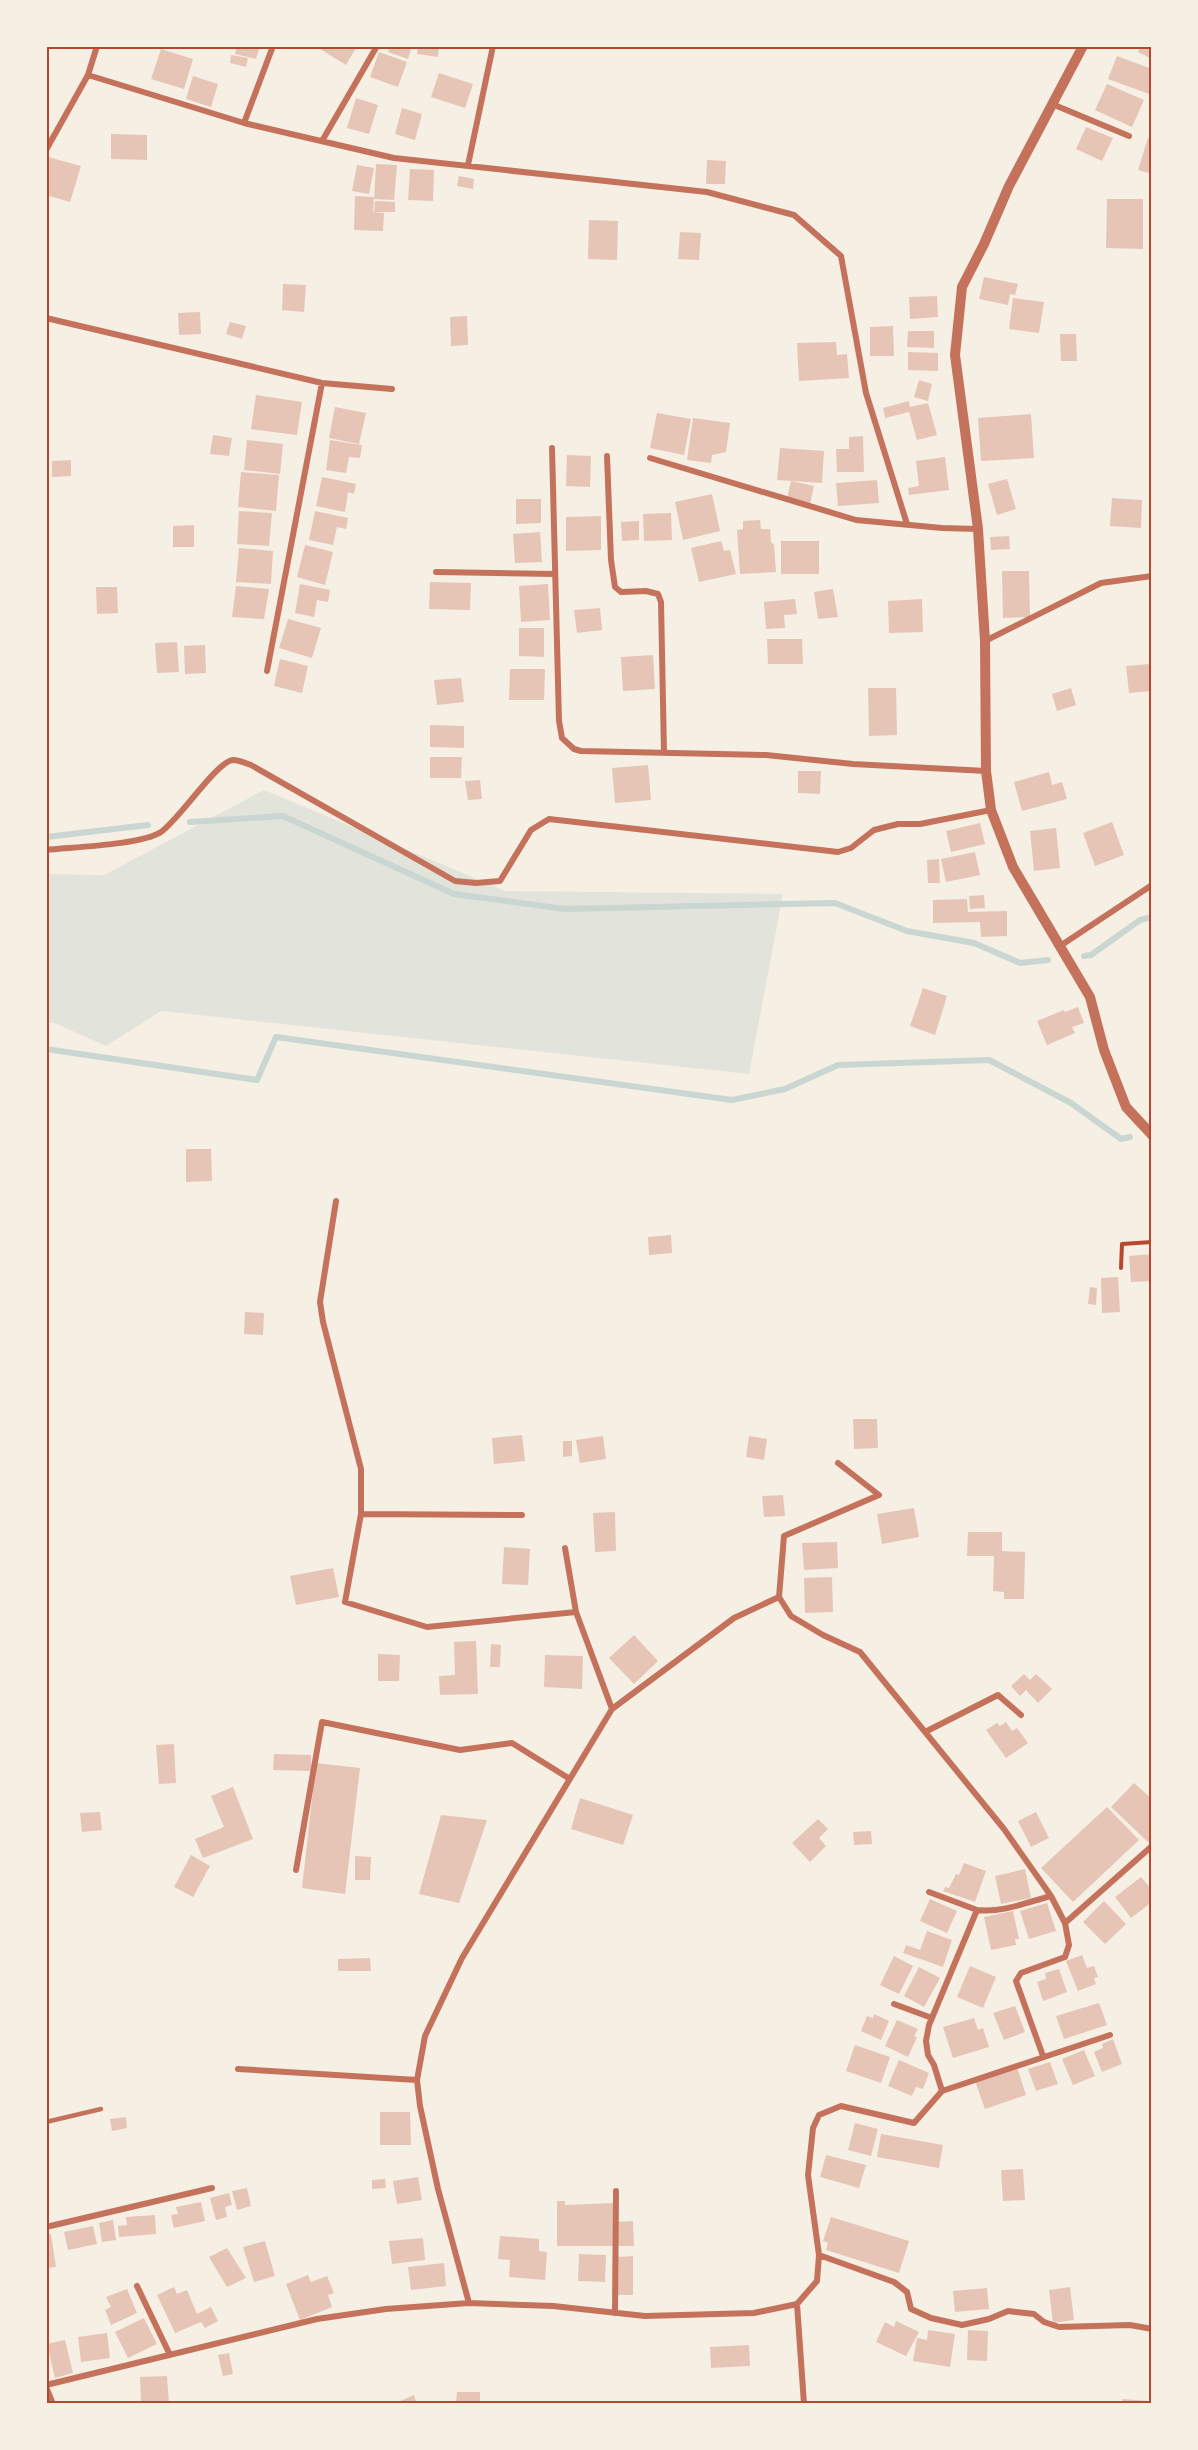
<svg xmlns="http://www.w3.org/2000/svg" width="1198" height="2450" font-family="'Noto Serif',serif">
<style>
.green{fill:#e2e4dc}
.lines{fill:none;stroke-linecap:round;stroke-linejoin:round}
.stream{stroke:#c9d6d2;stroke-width:6}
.building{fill:#e6c5b7}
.path{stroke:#b5482f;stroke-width:4}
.service{stroke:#c5725c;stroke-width:4.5}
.minor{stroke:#c5725c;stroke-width:6}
.tertiary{stroke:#c5725c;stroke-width:10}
.neatline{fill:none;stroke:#b5482f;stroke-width:2}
</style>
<rect width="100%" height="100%" fill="#f6efe4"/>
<path class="green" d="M264 790 506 891 783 894 749 1074 161 1011 106 1046 57 1024 47 1022 46 874 104 875Z"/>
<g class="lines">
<path class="stream" d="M190 822 283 816 454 894 565 909 835 903 907 931 974 943 1020 963 1048 960
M46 837 148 825
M1084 956 1091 955 1140 920 1152 917
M46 1049 257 1080 276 1037 732 1100 785 1089 838 1065 989 1060 1071 1103 1121 1139 1130 1137"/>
</g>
<path class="building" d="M237 46H260L256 59 235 54Z
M321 46H357L346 65 320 49Z
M390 46H412L408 59 388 52Z
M418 46H439L438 57 417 54Z
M1141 46H1152V59L1138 52Z
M161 49 193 59 184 89 151 79Z
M379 52 407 62 398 87 370 77Z
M231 55 248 58 246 67 230 63Z
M1117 56 1152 69V86L1149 94 1108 79Z
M439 73 473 84 465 108 431 97Z
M193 76 218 84 211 107 186 99Z
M1107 84 1144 100 1132 127 1095 110Z
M356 98 378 105 369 134 347 128Z
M402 108 422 114 415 140 395 134Z
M1086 127 1113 138 1102 161 1076 149Z
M111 134 147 135V160L111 159Z
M1148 138 1152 139V174L1138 170Z
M48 157 81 166 70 202 46 195Z
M707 160 726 161 725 184H706Z
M376 164 397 165 394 200 374 199Z
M357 165 374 168 369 194 352 191Z
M410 169 434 170 433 201 408 200Z
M459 176 474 179 473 189 457 186Z
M355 196 374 197 373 212 384 213 383 231 354 230Z
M1107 199H1143V249L1106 248Z
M375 201 395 202V212H374Z
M589 220 618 221 617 260 588 259Z
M680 232 701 233 699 260 678 259Z
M984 277 1018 284 1015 295 1010 294 1008 305 979 299Z
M283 284 306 285 304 312 282 310Z
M937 296 938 317 910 319 909 297Z
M1013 298 1044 302 1039 333 1009 329Z
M200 312 201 334 179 335 178 313Z
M467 316 468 345 451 346 450 317Z
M230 322 246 326 242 339 226 334Z
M893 326 894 356H870V327Z
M908 331H934V348L907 347Z
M1060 334H1076L1077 361H1061Z
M836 342 837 355 847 354 849 378 799 381 797 343Z
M908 352 938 353V371L908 370Z
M919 380 932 384 928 401 914 397Z
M256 395 302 402 297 435 251 429Z
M909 401 910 407 928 403 937 435 917 440 909 412 885 418 883 408Z
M335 407 366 413 359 444 329 438Z
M657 413 691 419 684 455 650 448Z
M1031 414 1034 458 981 461 978 418Z
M693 418 730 423 726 452 712 455 711 463 687 460Z
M213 435 232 438 229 456 210 454Z
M863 436 864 472H837L836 449H849V437Z
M247 440 283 444 280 474 244 470Z
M330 440 362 445 360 458 349 457 346 473 326 470Z
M780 448 824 451 822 483 777 480Z
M567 455 591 456 590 487 566 486Z
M945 457 949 490 909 495 908 488 919 486 916 461Z
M71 460V476L52 477V461Z
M241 472 279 475 276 511 238 507Z
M322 477 356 484 354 494 348 492 345 512 316 506Z
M1007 479 1016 509 997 515 988 484Z
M877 480 879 503 838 506 836 483Z
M791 481 814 486 810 504 787 499Z
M712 494 720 531 683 540 675 502Z
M1112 498 1142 500 1141 528 1110 526Z
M516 499H541V523L516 524Z
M239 511 272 513 269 546 237 544Z
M315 511 348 518 346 529 337 527 333 545 309 540Z
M671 513 672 540 644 541 643 514Z
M601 516V550L566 551V517Z
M760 520 761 529H770L771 542 774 545 776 572 740 574 737 530 743 529V521Z
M639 521V540L622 541 621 522Z
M194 525V547H173V526Z
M540 532 542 562 515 563 513 534Z
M1009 536 1010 549 991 550 990 537Z
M721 541 724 551 730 550 736 574 699 582 691 548Z
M781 541H819V574H781Z
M305 545 333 552 325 585 297 577Z
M239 548 273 551 271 584 236 582Z
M1002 571H1029L1030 617 1003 618Z
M430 582 471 583 470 610 429 609Z
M300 584 330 590 328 602 317 600 314 617 295 613Z
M548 584 550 620 521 622 519 586Z
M236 586 269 589 264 619 232 617Z
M96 587H117L118 613 97 614Z
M833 589 838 617 818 619 814 592Z
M795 599 797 614 784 615 785 628 766 629 764 602Z
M922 599 923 632 889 633 888 601Z
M600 608 602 630 577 633 574 610Z
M288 619 321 628 312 658 279 648Z
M519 628H544V657L519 656Z
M767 639H802L803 664H768Z
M177 642 179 672 157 673 155 643Z
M205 645 206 673 185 674 184 646Z
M653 655 655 689 623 691 621 657Z
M280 659 308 666 302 693 274 686Z
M1149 664 1152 691 1129 693 1126 666Z
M510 669H545L544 700H509Z
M461 678 464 702 437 705 434 680Z
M868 688H896L897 735 869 736Z
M1071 688 1076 705 1057 711 1052 694Z
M430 725 464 726V748L430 747Z
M430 757H462L461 778H430Z
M648 765 651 800 615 803 612 768Z
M798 771H821L820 794 798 793Z
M1049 772 1052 785 1062 782 1067 799 1022 811 1014 782Z
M480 780 482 799 468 800 465 781Z
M1112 822 1124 855 1095 866 1083 833Z
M980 823 985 844 951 852 946 831Z
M1056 828 1060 868 1034 871 1030 831Z
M975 852 980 875 946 882 941 859Z
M939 859 940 883H928L927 860Z
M984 895 985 908 970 909 969 896Z
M967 899 968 912 1007 911V936L981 937 980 922 933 923V900Z
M923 988 947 996 935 1035 910 1026Z
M1078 1007 1084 1023 1072 1027 1075 1033 1047 1045 1037 1021 1064 1010 1065 1012Z
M186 1149H211L212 1181 186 1182Z
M671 1235 672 1253 649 1255 648 1237Z
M1152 1254V1281L1131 1282 1129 1256Z
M1118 1277 1120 1312 1102 1313 1101 1278Z
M1090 1287 1097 1288 1096 1305 1088 1304Z
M245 1312 264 1313 263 1335 244 1334Z
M853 1419H877L878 1448 854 1449Z
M522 1435 525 1461 494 1464 492 1438Z
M603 1436 606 1459 580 1463 576 1440Z
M749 1436 767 1439 764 1460 746 1457Z
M563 1441H572V1456L563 1457Z
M783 1495 785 1516 764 1517 762 1496Z
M914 1508 919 1537 882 1544 877 1514Z
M615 1512 616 1551 595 1552 593 1513Z
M968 1532H1002V1551L1025 1552 1024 1599H1004V1592L993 1591 994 1556H967Z
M837 1542 838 1568 804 1570 802 1543Z
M504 1547 530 1549 528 1585 502 1584Z
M333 1568 339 1597 296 1605 290 1576Z
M832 1577 833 1612 805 1613 804 1578Z
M634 1635 658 1661 634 1684 609 1658Z
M476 1641 478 1694 440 1695 439 1676 455 1675 454 1642Z
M491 1644 501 1645 500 1667H490Z
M378 1654 400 1655 399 1681H378Z
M545 1655 583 1656 582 1689 544 1687Z
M1024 1674 1030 1680 1036 1674 1052 1689 1038 1703 1026 1690 1020 1696 1011 1686Z
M1006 1722 1012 1731 1017 1728 1028 1743 1006 1758 986 1730 997 1723 1000 1726Z
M174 1744 176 1783 159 1784 156 1745Z
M274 1754 311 1755V1771L273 1770Z
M316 1763 360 1768 345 1894 302 1888Z
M1134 1783 1152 1799V1839L1148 1842 1111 1807Z
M233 1787 253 1839 203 1858 195 1839 224 1827 211 1796Z
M580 1798 633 1815 623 1845 571 1829Z
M1107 1807 1139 1840 1073 1902 1041 1868Z
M100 1812 102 1830 82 1832 80 1813Z
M1036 1812 1049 1838 1031 1847 1018 1821Z
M441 1815 487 1820 459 1903 419 1894Z
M818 1819 828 1829 819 1838 826 1846 810 1862 792 1843Z
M871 1831 872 1844 854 1845 853 1832Z
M191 1855 210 1866 193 1897 174 1887Z
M355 1856 371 1857 370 1880H355Z
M964 1863 986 1871 975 1902 943 1891 945 1887 949 1888 956 1874 959 1875Z
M1025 1869 1031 1898 1001 1904 995 1876Z
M1141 1877 1152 1890V1902L1131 1918 1115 1897Z
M930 1899 957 1911 947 1933 920 1921Z
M1104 1901 1126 1924 1105 1944 1083 1922Z
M1047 1903 1056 1931 1029 1939 1020 1911Z
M1013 1911 1019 1939H1015L1016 1945 991 1950 984 1917Z
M927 1931 952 1940 943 1967 903 1953 906 1945 920 1950Z
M1082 1955 1087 1968 1094 1966 1098 1977 1094 1978 1096 1984 1078 1991 1066 1961Z
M894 1956 913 1966 899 1994 880 1985Z
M370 1958 371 1971H338V1959Z
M970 1966 996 1977 983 2008 957 1997Z
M919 1967 940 1978 924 2007 904 1996Z
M1059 1969 1067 1992 1043 2001 1037 1982 1046 1979 1045 1973Z
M1099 2003 1107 2025 1064 2039 1056 2016Z
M1015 2006 1025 2032 1004 2040 993 2013Z
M874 2014 889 2021 881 2040 861 2031 867 2016 873 2018Z
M974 2018 978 2030 983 2028 989 2047 953 2058 943 2027Z
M897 2020 918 2029 914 2036 917 2037 908 2057 885 2046Z
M1113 2039 1122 2064 1102 2072 1094 2052 1103 2048 1102 2044Z
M855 2045 890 2057 881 2083 846 2071Z
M1084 2050 1095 2076 1073 2085 1062 2059Z
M899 2060 929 2073 923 2089 916 2087 912 2096 888 2086Z
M1050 2062 1058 2084 1036 2091 1028 2069Z
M1017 2067 1026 2095 985 2109 975 2081Z
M380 2112H410L411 2145H380Z
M126 2117 127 2128 112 2131 110 2119Z
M855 2123 878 2129 871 2156 848 2150Z
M881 2134 943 2145 939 2168 877 2157Z
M826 2155 866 2165 859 2188 820 2177Z
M1023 2169 1025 2200 1003 2201 1001 2170Z
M418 2177 422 2200 397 2204 393 2181Z
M385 2179 386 2188 372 2189V2180Z
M247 2188 251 2206 237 2210 232 2191Z
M229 2193 232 2205 225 2207 227 2217 216 2220 210 2198Z
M557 2201H565V2205L615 2203V2246H557Z
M201 2202 205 2221 174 2228 171 2215 178 2214 176 2207Z
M155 2215 156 2234 119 2237 118 2226 127 2225 126 2217Z
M831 2217 909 2241 899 2273 826 2250 828 2243 823 2241Z
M113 2220 116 2240 102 2242 99 2223Z
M633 2221 634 2246H617L616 2222Z
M93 2226 97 2244 68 2250 64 2232Z
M46 2234H51L56 2267 46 2268Z
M500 2236 539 2239V2251L547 2252 545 2280 509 2277 510 2260 498 2259Z
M423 2238 425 2260 392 2264 389 2241Z
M265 2241 275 2276 254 2282 243 2247Z
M227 2248 246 2278 227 2287 209 2257Z
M579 2254 606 2255 605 2282 578 2281Z
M633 2256V2295H618V2257Z
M444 2263 446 2286 411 2290 408 2267Z
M308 2275 311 2282 327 2276 334 2293 328 2295 332 2307 300 2320 286 2284Z
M174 2287 177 2294 187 2290 197 2314 211 2307 218 2321 205 2328 201 2322 175 2333 157 2295Z
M1070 2287 1074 2320 1053 2323 1049 2290Z
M987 2288 989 2309 955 2312 953 2291Z
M127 2289 137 2313 111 2325 105 2310 111 2307 106 2297Z
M144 2318 157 2344 128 2358 115 2332Z
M896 2321 919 2332 906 2356 876 2342 885 2322 894 2327Z
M928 2330 955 2334 950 2367 913 2361 917 2338 927 2340Z
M968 2330 988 2331 987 2361 967 2360Z
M107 2333 110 2358 81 2362 78 2337Z
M65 2340 73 2373 55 2378 47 2344Z
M749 2345 750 2366 711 2368 710 2347Z
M229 2353 233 2374 223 2376 218 2355Z
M167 2376 169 2404H141L140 2377Z
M457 2392H480V2404H456Z
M414 2395 417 2404H401L400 2401Z
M1122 2399 1149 2401 1148 2404H1122Z"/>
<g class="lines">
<path class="path" d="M1121 1268 1122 1244 1152 1242"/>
<path class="service" d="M46 2122 101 2109"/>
<path class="minor" d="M88 75 244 123 394 158 707 192 794 215 841 256 866 393 907 524
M1052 104 1129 136
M244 123 273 46
M322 141 377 46
M46 150 88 75 97 46
M468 165 493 46
M46 318 322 383 392 389
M552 448 559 721 562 738 574 749 581 751 766 755 853 764 986 771
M607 456 611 560 615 587 621 592 646 591 658 594 661 602 664 753
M650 458 856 520 942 528 978 529
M436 572 555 574
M985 641 1101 583 1152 576
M267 671 322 383
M46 850C73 847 141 845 161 832 179 820 217 761 233 760 238 760 246 763 251 765L455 881 476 883 500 881 531 830 549 819 838 852 851 848 874 830 898 824H920L991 810
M1060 946 1152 885
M336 1201 320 1302 323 1322 361 1469V1514L345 1602 427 1627 576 1612 612 1709
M361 1514 522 1515
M565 1548 576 1612
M779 1597 784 1536 879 1495 838 1463
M925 1732 998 1695 1021 1715
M296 1870 322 1722 460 1750 512 1743 570 1779
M929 1892 977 1910C1002 1913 1028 1902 1051 1896
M1065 1923 1152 1846
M894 2004 932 2018
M238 2069 417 2080
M942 2091 1110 2035
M46 2227 212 2188
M819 2255 894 2282 907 2292 911 2309 931 2318 962 2325 989 2319 1008 2311 1034 2314 1044 2322 1059 2327 1130 2325 1152 2329
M137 2286 170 2355
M469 2303 438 2189 420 2106 417 2080 425 2036 462 1958 612 1709 734 1618 779 1597 791 1616 823 1635 860 1652 1004 1829 1051 1896 1065 1923 1069 1945 1065 1957 1021 1973 1016 1981 1043 2056
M797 2304 817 2281 819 2255 808 2175 813 2128 819 2115 841 2106 914 2123 942 2091 934 2065 928 2055 926 2041 929 2025 977 1910
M615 2313 616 2191
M46 2385 317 2319 386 2309 469 2303 553 2306 645 2316 754 2313 797 2304 804 2404
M46 2387 53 2404"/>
<path class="tertiary" d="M1083 46 1009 186 984 244 962 287 955 355 978 529 985 641 986 771 991 810 1013 867 1090 997 1104 1050 1126 1107 1152 1135"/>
</g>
<rect width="1198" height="2450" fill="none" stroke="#f6efe4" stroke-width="96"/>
<rect x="48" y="48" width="1102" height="2354" class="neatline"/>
</svg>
